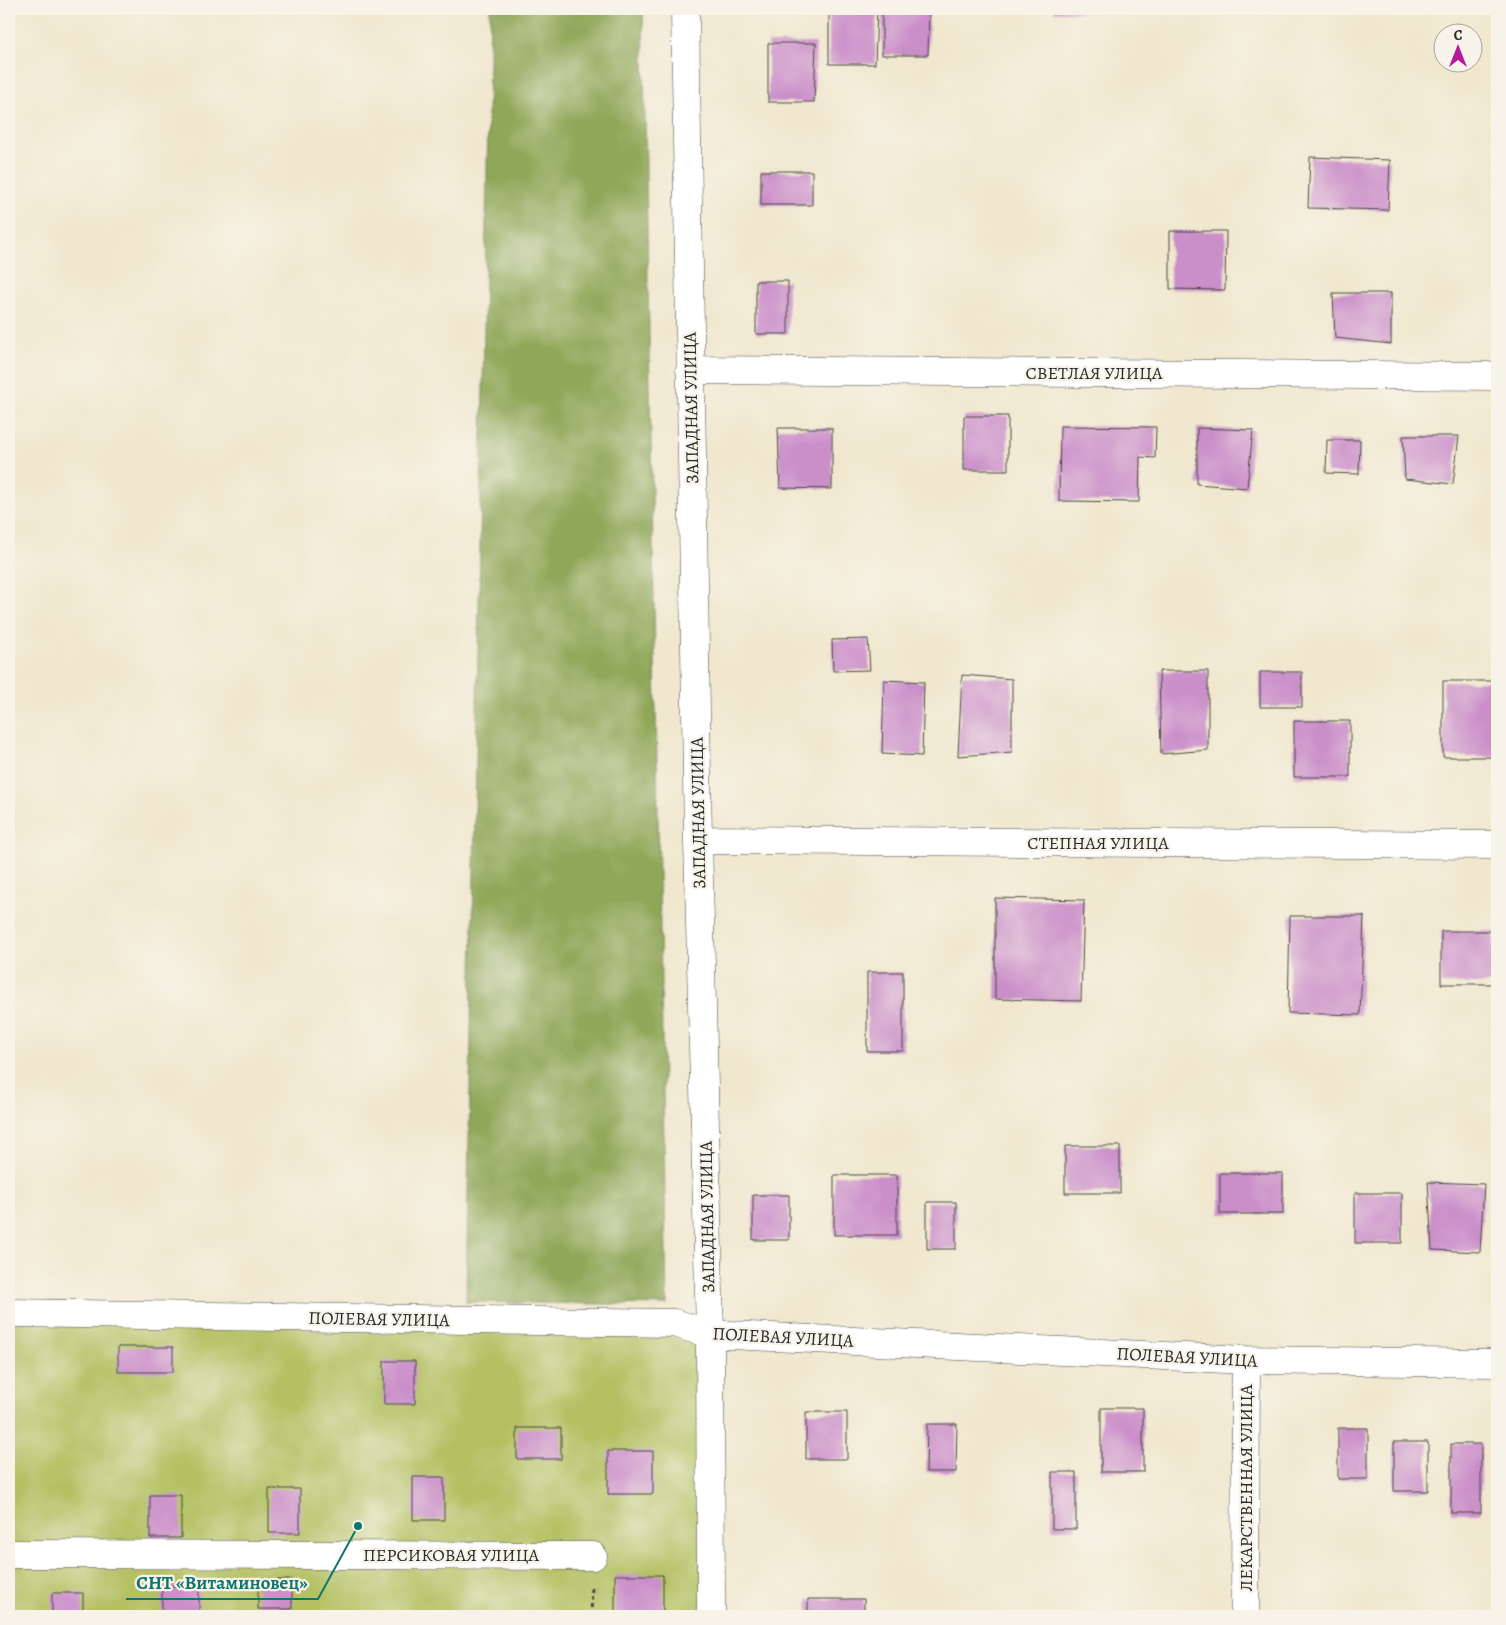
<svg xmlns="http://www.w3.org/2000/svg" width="1506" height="1625" font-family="Alegreya,serif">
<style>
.green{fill:#b4c163;stroke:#707647}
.forest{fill:#8fa759;stroke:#5d6942}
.building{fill:#ca8ec9}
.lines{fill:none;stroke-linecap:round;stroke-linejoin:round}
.minor-casing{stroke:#494743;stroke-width:29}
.path{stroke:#494743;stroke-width:3;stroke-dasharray:4 4;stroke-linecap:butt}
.minor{stroke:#fff;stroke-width:28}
.labels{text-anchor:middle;stroke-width:4.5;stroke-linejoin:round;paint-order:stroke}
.street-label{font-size:18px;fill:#2b2b2b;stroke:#f7f3e8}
.leader{fill:none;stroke:#0f766e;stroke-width:2}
.callout-dot{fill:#0f766e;stroke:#f7f3e8;stroke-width:2}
.callout-label{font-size:19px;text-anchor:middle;font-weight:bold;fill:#0f766e;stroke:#f7f3e8;stroke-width:4.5;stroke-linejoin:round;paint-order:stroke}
</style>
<rect width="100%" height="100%" fill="#f7f3e8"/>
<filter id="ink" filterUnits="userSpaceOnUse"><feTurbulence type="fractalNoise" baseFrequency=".02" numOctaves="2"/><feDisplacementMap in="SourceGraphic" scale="10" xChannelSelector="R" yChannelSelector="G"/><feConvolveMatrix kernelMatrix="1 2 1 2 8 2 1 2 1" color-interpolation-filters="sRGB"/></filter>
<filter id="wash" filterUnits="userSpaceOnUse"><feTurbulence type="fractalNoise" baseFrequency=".0096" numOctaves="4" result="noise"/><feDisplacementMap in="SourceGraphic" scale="20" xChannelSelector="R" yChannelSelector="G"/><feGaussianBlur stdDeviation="1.12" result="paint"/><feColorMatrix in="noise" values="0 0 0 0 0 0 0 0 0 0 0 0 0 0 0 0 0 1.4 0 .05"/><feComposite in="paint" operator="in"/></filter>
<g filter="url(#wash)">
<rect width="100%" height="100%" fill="#f0e7ce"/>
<path class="green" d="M9 1301 699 1324 707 1616H9Z"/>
<path class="forest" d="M490 9H643L667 1305 466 1302Z"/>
<g id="blocks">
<path class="building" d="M829 9H877L875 64H829Z
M882 9H929L928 55H882Z
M1054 9H1103V12H1054Z
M768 43H816L814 102H768Z
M1310 157 1390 160 1388 210 1308 208Z
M761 171H812V205H761Z
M1170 231H1226L1225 290 1170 289Z
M756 281H788V334H756Z
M1333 293H1391V344L1335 338Z
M964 416H1008V470H964Z
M1060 426 1156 427 1155 458 1140 457 1139 502 1059 501Z
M778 428H832V489L780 488Z
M1197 428 1253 430 1247 488 1197 484Z
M1403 436H1459L1453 484 1405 479Z
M1327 440H1360L1359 474 1326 473Z
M868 639 870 670 833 671 832 640Z
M1159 671H1208V750L1161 754Z
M1260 672H1302V707H1260Z
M962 675 1012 679V752L958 756Z
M884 680 924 682 922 756 882 754Z
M1443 681H1497V757H1443Z
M1294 721H1350V777H1294Z
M995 898 1084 900 1081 1001 995 999Z
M1290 916H1364L1360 1015 1288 1013Z
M1441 931H1494V984H1441Z
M867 972H903V1051H867Z
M1065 1146H1120V1193H1065Z
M1220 1173H1283V1214H1220Z
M834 1175H897V1235H834Z
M1428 1182 1484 1184 1480 1252 1432 1250Z
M1355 1193H1402V1243H1355Z
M753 1195H789V1240H753Z
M927 1202H956V1249H927Z
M118 1347H173V1372H118Z
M384 1361H415V1404H384Z
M1101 1408H1143V1472H1101Z
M806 1412H847V1459H806Z
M927 1424H957L956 1472H926Z
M517 1428H561V1459H517Z
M1338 1428H1368V1479H1338Z
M1394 1442H1428V1491H1394Z
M1451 1444H1481V1513H1451Z
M608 1451H653V1494H608Z
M1052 1472H1076V1529H1052Z
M413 1477H444V1520H413Z
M269 1489H300V1533H269Z
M150 1495H181V1538H150Z
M615 1575H663V1616H615Z
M258 1580H292V1609H258Z
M162 1586H199V1616H162Z
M52 1593H83V1616H52Z
M808 1599H864V1616H808Z"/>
</g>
</g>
<g filter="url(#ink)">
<use href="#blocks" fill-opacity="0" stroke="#494743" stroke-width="1"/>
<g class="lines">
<g class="minor-casing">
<path id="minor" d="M685 9 698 840 710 1334 711 1616
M690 370 1497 376
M698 840 1497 845
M9 1313 674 1323 710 1334 1246 1360 1497 1363
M9 1554 593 1556
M1245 1616 1246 1360"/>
</g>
<path class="path" d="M591 1616 592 1586"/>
<use href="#minor" class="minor"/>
</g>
</g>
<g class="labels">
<g class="street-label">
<text x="1094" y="379">СВЕТЛАЯ УЛИЦА</text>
<text transform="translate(691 408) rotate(-91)" y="6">ЗАПАДНАЯ УЛИЦА</text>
<text transform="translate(698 813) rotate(-91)" y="6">ЗАПАДНАЯ УЛИЦА</text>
<text x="1098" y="849">СТЕПНАЯ УЛИЦА</text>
<text transform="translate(707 1217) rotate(-91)" y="6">ЗАПАДНАЯ УЛИЦА</text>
<text transform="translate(379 1319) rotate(1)" y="6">ПОЛЕВАЯ УЛИЦА</text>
<text transform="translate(783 1337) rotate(3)" y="6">ПОЛЕВАЯ УЛИЦА</text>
<text transform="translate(1187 1357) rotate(3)" y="6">ПОЛЕВАЯ УЛИЦА</text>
<text transform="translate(1246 1488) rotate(-90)" y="6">ЛЕКАРСТВЕННАЯ УЛИЦА</text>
<text x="451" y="1561">ПЕРСИКОВАЯ УЛИЦА</text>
</g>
</g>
<path class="leader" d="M358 1526L318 1599H126"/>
<circle class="callout-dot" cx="358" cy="1526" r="5"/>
<g class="callout-label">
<text x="222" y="1589">СНТ «Витаминовец»</text>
</g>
<rect width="1506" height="1625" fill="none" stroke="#f7f3e8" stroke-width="30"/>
<g transform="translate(1458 48)"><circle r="24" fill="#f7f3e8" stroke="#a5a39c"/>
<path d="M0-4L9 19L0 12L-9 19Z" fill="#b5179e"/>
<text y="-8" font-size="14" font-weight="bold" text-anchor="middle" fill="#2b2b2b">С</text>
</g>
</svg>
